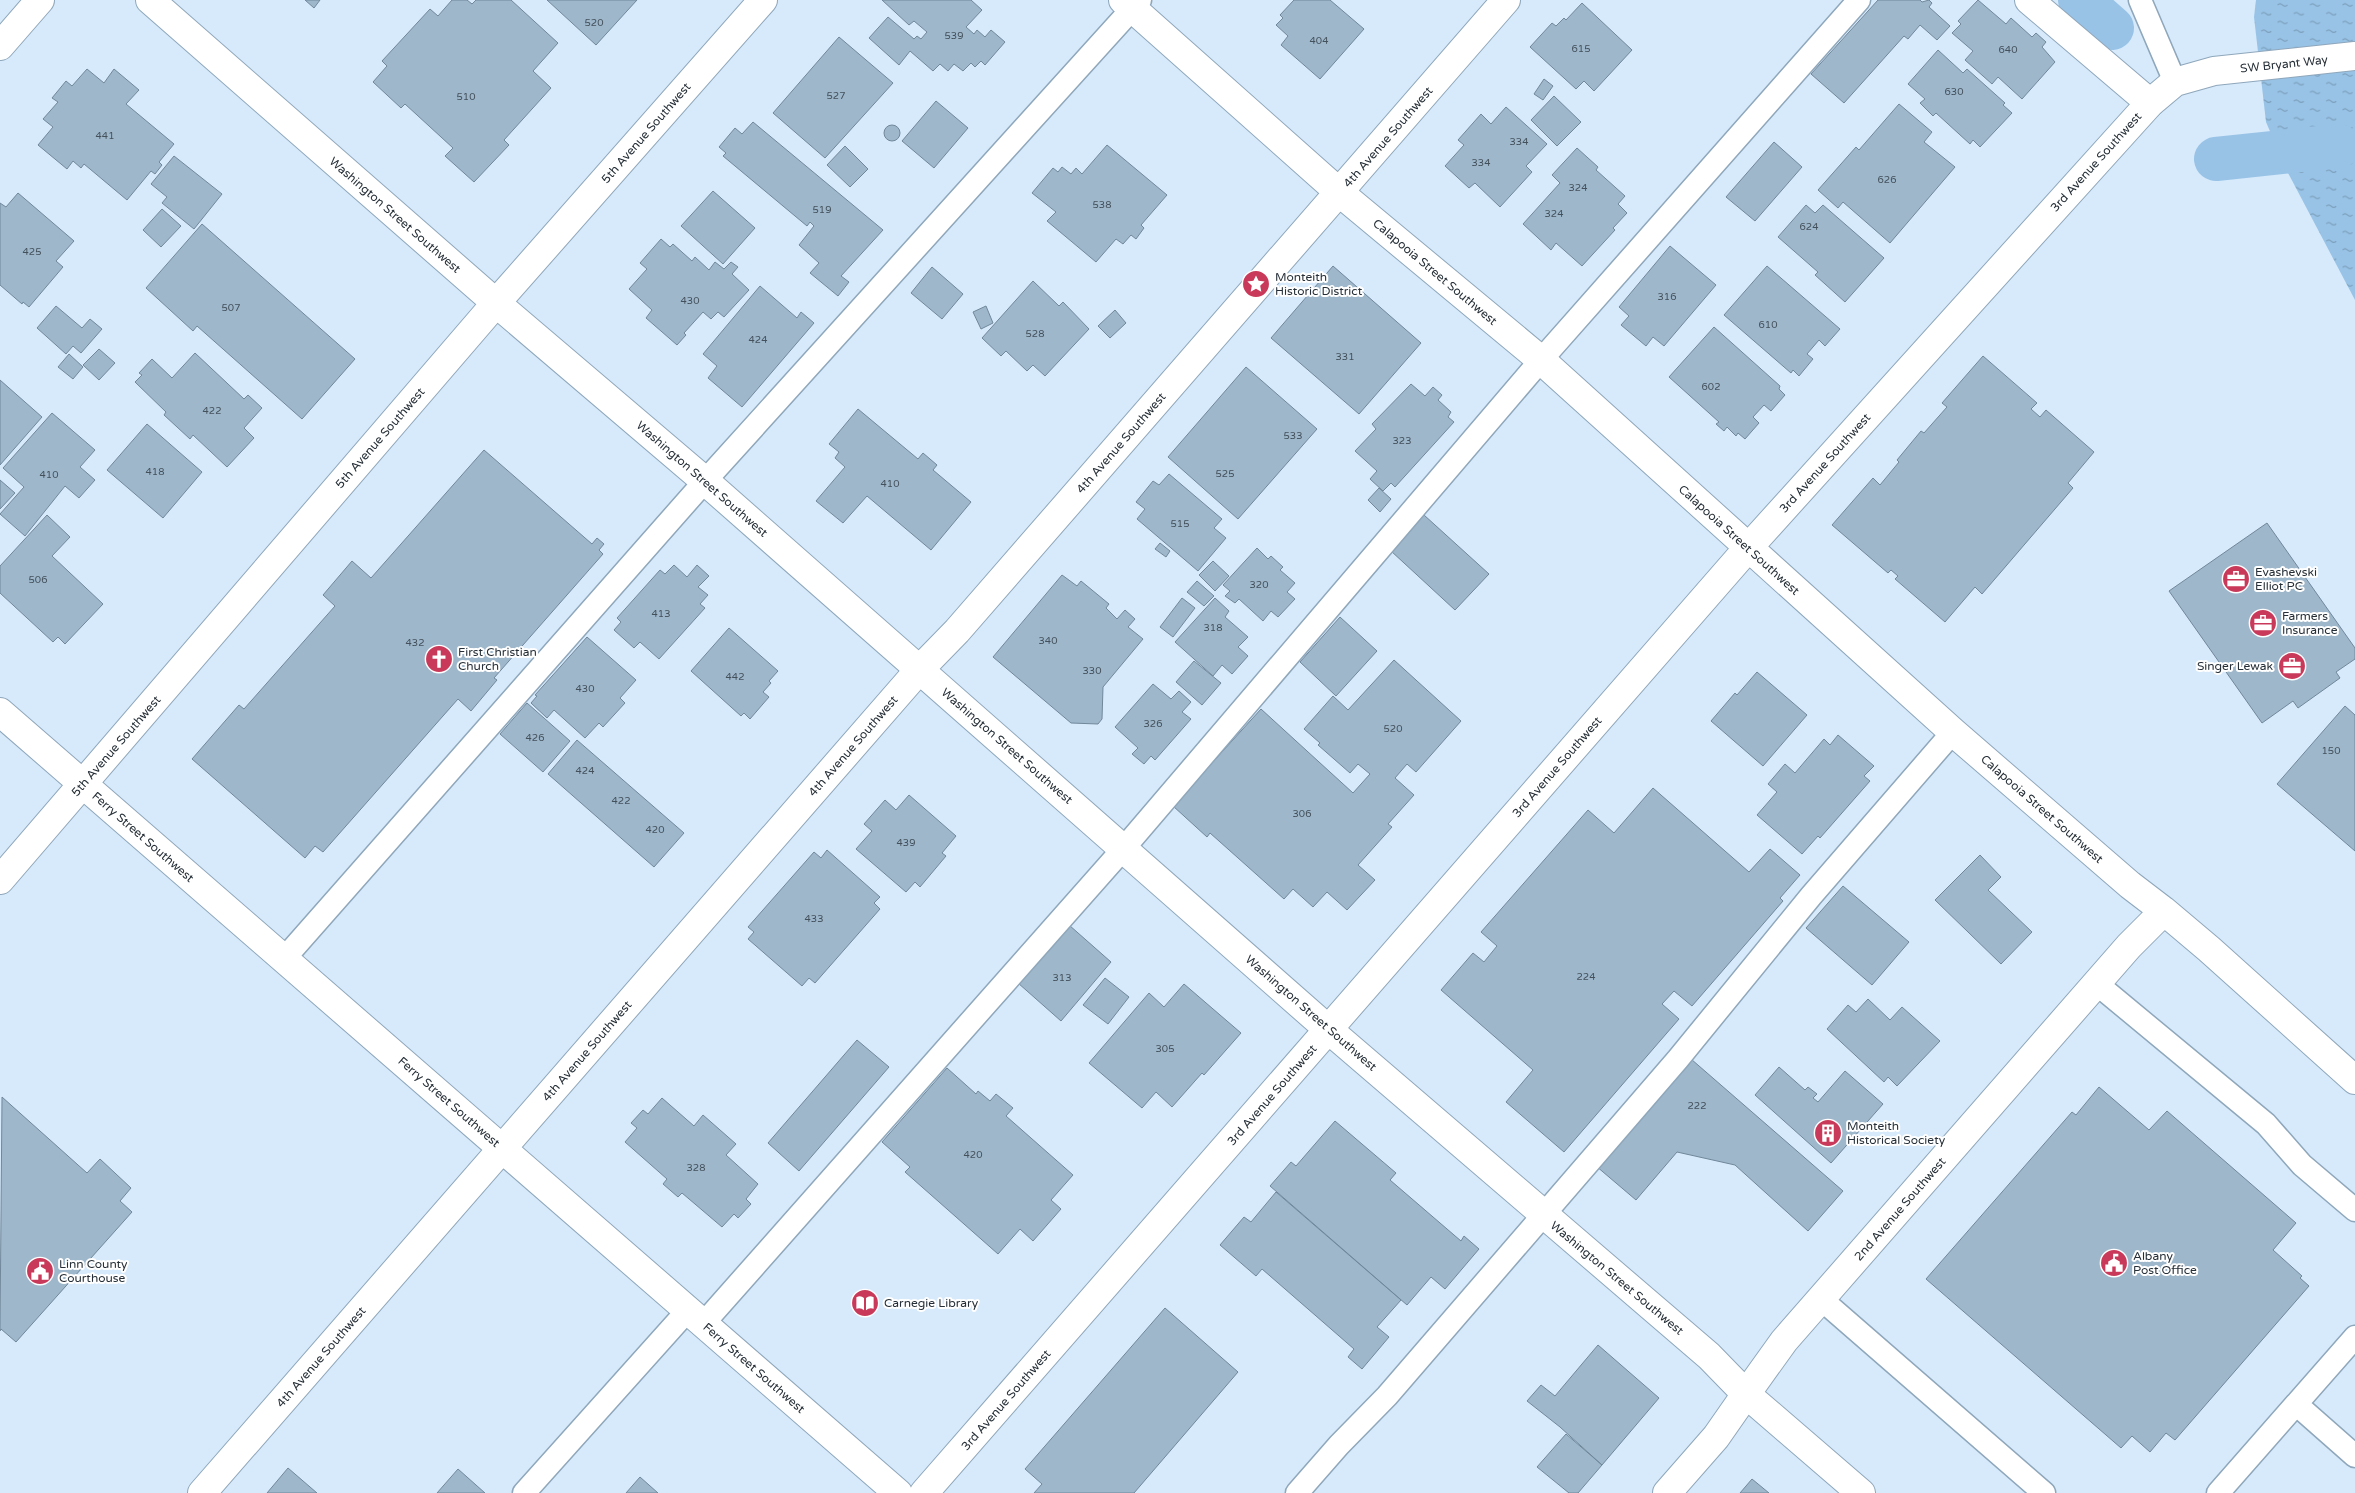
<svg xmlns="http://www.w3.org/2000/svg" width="2355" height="1493" font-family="'Varela Round',sans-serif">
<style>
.water{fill:url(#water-ripples)}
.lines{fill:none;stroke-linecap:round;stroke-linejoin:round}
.canal{stroke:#98c3e6;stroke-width:44}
.building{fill:#9eb7cb;stroke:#71889b}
.service-casing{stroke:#8fa7bb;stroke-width:25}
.minor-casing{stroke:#8fa7bb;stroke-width:30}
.tertiary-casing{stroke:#8fa7bb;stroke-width:30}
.service{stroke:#fff;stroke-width:22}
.minor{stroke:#fff;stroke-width:28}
.tertiary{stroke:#fff;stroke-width:28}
.labels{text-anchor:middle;stroke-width:4;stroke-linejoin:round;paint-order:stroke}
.number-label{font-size:10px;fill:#44515c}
.street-label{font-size:12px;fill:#262f37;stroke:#fff}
.poi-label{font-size:12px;fill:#262f37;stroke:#fff;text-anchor:start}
</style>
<defs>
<pattern id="water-ripples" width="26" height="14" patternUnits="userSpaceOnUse" patternTransform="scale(1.25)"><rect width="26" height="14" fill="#98c3e6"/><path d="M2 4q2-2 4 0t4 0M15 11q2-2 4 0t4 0" fill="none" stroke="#7c9fbb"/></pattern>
</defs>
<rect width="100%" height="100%" fill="#d6eafb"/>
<path class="water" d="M2256 0H2355V300L2287 171 2266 122 2254 17Z"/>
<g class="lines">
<path class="canal" d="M2080 0 2112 28
M2216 159 2339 146"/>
</g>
<path class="building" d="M305 0H320L314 8Z
M452 0H467L472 4 476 0H511L558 43 533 71 551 88 504 140 509 145 474 182 445 156 453 148 405 104 401 108 373 82 387 66 382 61 430 9 438 16Z
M547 0H637L596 45Z
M882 0H971L982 10 966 27 974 34 977 30 985 37 991 30 1005 42 985 65 981 61 975 67 971 63 963 71 954 64 948 71 940 64 933 71 910 51 899 65 869 38 888 17 914 39 917 36 921 39 927 32 914 21 909 25Z
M1294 0H1330L1364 29 1320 79 1281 45 1288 36 1276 25 1283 18 1280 15Z
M1878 0H1920L1922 2 1929 0 1932 3 1929 7 1950 26 1937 40 1920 25 1908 39 1904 36 1844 103 1811 74Z
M1978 0 2006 24 2011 18 2032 37 2036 33 2046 42 2042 47 2055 62 2022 99 1998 77 1992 84 1965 60 1973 51 1952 33 1961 24 1958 21Z
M1582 3 1632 50 1594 91 1584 81 1576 89 1530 47 1552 23 1556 26 1564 18 1566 20Z
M839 37 893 83 825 158 773 113Z
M1938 50 1963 73 1967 69 2005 103 2003 105 2012 113 1980 147 1973 140 1970 144 1936 113 1933 116 1920 103 1925 99 1908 84Z
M87 69 104 83 114 69 139 90 126 104 174 144 159 162 162 165 155 174 151 171 127 200 84 164 81 168 73 161 67 169 38 145 53 127 43 119 58 102 52 98 66 81 72 86Z
M1544 79 1553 86 1543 100 1534 94Z
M1554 96 1581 122 1557 146 1531 120Z
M936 101 968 128 934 168 902 141Z
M1899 104 1932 132 1924 142 1955 167 1890 243 1843 202 1838 208 1818 190 1856 147 1859 150Z
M1506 107 1547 144 1526 166 1532 172 1500 207 1475 183 1469 188 1445 166 1464 145 1458 140 1481 114 1491 124Z
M753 122 883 230 841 276 849 282 838 296 810 273 819 263 799 245 814 226 810 222 807 226 723 156 726 153 719 147 735 128 742 134Z
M884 133a8 8 0 1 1 16 0a8 8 0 1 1-16 0Z
M1774 142 1802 167 1755 221 1726 197Z
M1107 145 1167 195 1141 225 1144 228 1136 239 1131 235 1123 244 1116 239 1096 262 1047 221 1056 212 1032 193 1053 168 1058 172 1062 167 1071 174 1076 168 1082 174Z
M845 146 868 169 850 187 827 165Z
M1577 148 1598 167 1596 170 1625 196 1618 204 1627 213 1613 228 1615 230 1582 266 1556 243 1551 250 1523 224 1560 183 1552 175Z
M174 156 222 194 194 229 162 203 167 197 151 184Z
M713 191 755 228 723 264 681 226Z
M18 193 74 241 56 261 63 267 29 307 23 302 22 304 0 285V203L6 207Z
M1806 205 1815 213 1823 205 1884 258 1845 302 1815 275 1818 272 1778 237Z
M162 209 181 226 161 247 143 230Z
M202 224 355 359 302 419 197 326 193 331 146 288Z
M661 239 670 247 673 244 692 261 695 257 709 270 715 262 724 269 731 262 738 267 732 274 749 290 724 317 718 312 711 319 703 312 684 333 686 335 677 345 646 318 652 310 629 289 647 269 640 263Z
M1670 246 1716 285 1664 346 1653 337 1646 346 1621 325 1629 316 1619 307Z
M1333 266 1421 343 1359 414 1271 338Z
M1767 266 1840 329 1825 346 1819 340 1807 354 1813 359 1799 376 1793 370 1791 373 1724 315Z
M932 267 963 294 942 319 911 293Z
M1033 281 1059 306 1063 302 1089 329 1045 376 1033 365 1027 371 1006 351 1001 356 982 338Z
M760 286 797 318 801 312 814 323 742 407 708 378 717 366 703 354Z
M56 306 82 328 90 319 102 329 81 353 73 346 66 354 37 328Z
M986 306 993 323 981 329 973 312Z
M1115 310 1126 323 1110 338 1098 326Z
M1714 327 1780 386 1779 389 1785 395 1771 411 1764 405 1753 417 1759 423 1745 439 1738 433 1736 436 1727 427 1724 431 1716 424 1719 422 1669 377Z
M99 349 115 363 99 380 83 365Z
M195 353 244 399 248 395 262 408 244 428 254 438 227 467 193 435 190 439 164 415 166 412 135 382 142 375 139 373 152 359 172 378Z
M69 354 83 367 73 379 58 367Z
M1983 356 2037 403 2031 409 2040 417 2046 410 2094 452 2068 483 2073 488 1982 594 1975 587 1945 622 1895 579 1898 576 1891 570 1888 573 1832 525 1873 478 1880 485 1899 462 1897 460 1921 431 1924 433 1947 407 1942 403Z
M1246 367 1317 429 1238 519 1168 457Z
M0 380 42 417 0 465Z
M1411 384 1425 396 1433 387 1442 395 1438 400 1451 412 1448 417 1454 422 1395 487 1391 483 1383 491 1370 479 1377 471 1355 451 1376 429 1372 424Z
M858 409 918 459 923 453 937 465 933 470 971 502 931 550 867 496 843 523 816 501 845 467 835 458 839 452 829 444Z
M52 413 95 450 80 467 95 480 79 498 65 486 25 536 0 514 24 487 3 468Z
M147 424 202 472 163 518 107 470Z
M484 450 592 544 597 538 604 544 599 550 603 554 494 678 497 680 471 711 458 699 323 852 315 846 305 858 192 759 239 705 244 709 335 606 323 595 352 561 371 578Z
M1169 474 1222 519 1214 528 1226 538 1198 571 1137 519 1145 509 1136 502 1153 481 1159 485Z
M0 480 15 493 0 509Z
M1379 488 1391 499 1380 512 1368 500Z
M47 515 70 537 52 556 103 604 65 644 58 637 53 642 0 593V566Z
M1424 515 1489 574 1455 610 1391 551Z
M2267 523 2355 648V659L2336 672 2340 678 2298 708 2293 701 2262 723 2169 591Z
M1160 543 1170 551 1166 557 1155 549Z
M1257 548 1268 559 1271 556 1283 567 1280 570 1295 583 1287 592 1295 599 1278 617 1271 611 1263 621 1239 599 1235 603 1225 596 1230 591 1223 585Z
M1213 561 1229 576 1215 591 1199 575Z
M674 565 687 577 697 565 709 576 698 587 708 595 700 604 705 608 659 659 640 642 634 648 614 630 621 622 617 618 660 570 665 574Z
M1062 575 1077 586 1081 581 1109 604 1106 608 1117 619 1125 610 1135 619 1128 627 1143 639 1103 687 1102 719 1098 724 1071 723 993 657Z
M1197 581 1214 596 1204 606 1187 592Z
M1182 598 1195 608 1173 637 1160 627Z
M1215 598 1229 611 1225 617 1248 637 1238 647 1248 656 1232 674 1222 665 1213 676 1175 642Z
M1340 617 1377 651 1336 696 1300 662Z
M729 628 778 671 769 681 771 683 763 692 769 697 750 719 744 713 741 716 691 671Z
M587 637 636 680 620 698 625 703 603 727 599 723 585 738 554 710 547 718 531 703 537 696 535 695Z
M1394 660 1461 721 1416 772 1407 764 1395 778 1414 795 1388 824 1392 827 1358 865 1375 880 1347 910 1327 892 1313 907 1293 889 1284 899 1210 833 1207 837 1173 806 1261 709 1353 793 1370 774 1358 764 1350 773 1318 745 1320 743 1304 729 1333 696 1348 710Z
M1194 661 1221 683 1202 705 1176 682Z
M1757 672 1807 715 1763 766 1711 721 1735 693 1737 695Z
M1153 684 1171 699 1179 691 1191 702 1182 712 1191 719 1155 760 1151 756 1144 764 1132 754 1138 748 1115 727Z
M527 703 570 741 543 772 500 734Z
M2345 706 2355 715V851L2277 784Z
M1838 735 1874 766 1864 776 1870 781 1820 838 1818 836 1802 854 1757 815 1777 792 1768 784 1785 764 1795 773 1824 739 1830 745Z
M577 740 684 833 654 867 548 774Z
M1653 788 1749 872 1770 849 1800 875 1780 898 1783 901 1692 1006 1674 991 1662 1004 1679 1019 1564 1152 1506 1102 1533 1070 1441 990 1473 953 1484 962 1497 946 1481 932 1588 810 1614 833Z
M909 795 956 836 942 853 946 856 920 887 915 882 906 892 856 849 872 831 864 824 885 800 896 810Z
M827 850 880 897 874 903 880 909 815 983 809 978 802 986 748 939 754 932 748 927 814 852 821 858Z
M1980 855 2001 877 1988 890 2032 932 2001 964 1935 900Z
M1843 886 1909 942 1872 985 1806 928Z
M1069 925 1111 962 1061 1021 1018 983Z
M1105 978 1129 997 1108 1024 1083 1005Z
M1184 984 1241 1033 1204 1075 1202 1073 1172 1107 1156 1092 1142 1108 1089 1063 1149 993 1164 1007Z
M1868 999 1890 1020 1902 1007 1940 1041 1897 1086 1888 1077 1884 1082 1827 1029 1848 1005 1856 1012Z
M857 1040 889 1067 799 1171 768 1143Z
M1691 1059 1843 1191 1808 1231 1735 1165 1677 1152 1636 1200 1596 1166Z
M1779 1067 1805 1090 1808 1087 1817 1094 1813 1098 1818 1102 1845 1071 1883 1104 1831 1163 1755 1095Z
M947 1068 976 1094 978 1091 990 1101 996 1094 1013 1108 1006 1116 1073 1175 1051 1200 1061 1209 1033 1241 1020 1229 998 1254 905 1172 910 1167 882 1142Z
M2099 1087 2149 1130 2167 1111 2296 1223 2273 1250 2302 1276 2300 1278 2309 1286 2175 1440 2166 1433 2150 1452 2132 1436 2121 1448 1926 1279 2072 1112 2076 1115Z
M2 1097 87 1173 100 1159 131 1188 120 1201 132 1212 16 1342 1 1329 0 1331Z
M662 1098 694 1126 703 1115 736 1144 726 1155 758 1184 746 1199 751 1204 738 1218 734 1214 722 1227 682 1193 678 1197 663 1184 667 1179 625 1142 637 1128 631 1123 643 1110 648 1114Z
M1335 1121 1396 1173 1390 1180 1461 1241 1464 1236 1479 1249 1445 1289 1431 1277 1407 1305 1270 1186 1291 1162 1296 1166Z
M1276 1192 1401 1300 1377 1327 1389 1337 1362 1369 1348 1357 1354 1349 1262 1269 1256 1276 1220 1245 1244 1217 1251 1222Z
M1165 1308 1238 1372 1134 1493H1034L1042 1484 1025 1469Z
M1598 1345 1659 1398 1602 1465 1560 1427 1527 1401 1541 1385 1555 1396Z
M1566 1434 1602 1465 1578 1493H1569L1537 1467Z
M288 1468 317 1493H267Z
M458 1469 485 1493H437Z
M640 1477 658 1493H626Z
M1752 1479 1769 1493H1740Z"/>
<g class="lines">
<g class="service-casing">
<path id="service" d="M2140 0 2175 82
M283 960 705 481 1140 0
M2097 984 2266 1124 2302 1165 2355 1210
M1821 1299 2044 1493
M703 1324 1124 848 1541 360 1859 0
M2296 1404 2355 1456
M524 1493 688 1310
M1297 1493 1339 1445 1387 1396 1678 1059 1811 896 1953 732
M2218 1493 2355 1337"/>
</g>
<g class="minor-casing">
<path id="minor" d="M1123 0 1340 193 1541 360 1953 732 2130 885 2164 911 2209 949 2355 1080
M2029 0 2150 103
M0 46 40 0
M496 303 763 0
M0 712 898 1493
M1746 1394 1784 1341 2129 946 2164 911
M202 1493 919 670 957 631 1506 0"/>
</g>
<g class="tertiary-casing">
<path id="tertiary" d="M150 0 496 303 705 481 1329 1030 1709 1356 1746 1394 1861 1493
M0 880 496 303
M924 1493 1748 548 2150 103 2175 82 2214 71 2355 56
M1667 1493 1716 1437 1746 1394"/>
</g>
<use href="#service" class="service"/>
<use href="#minor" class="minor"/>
<use href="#tertiary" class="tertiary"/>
</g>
<defs>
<g id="sight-disc" transform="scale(1.4375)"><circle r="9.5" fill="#c93959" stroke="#fff"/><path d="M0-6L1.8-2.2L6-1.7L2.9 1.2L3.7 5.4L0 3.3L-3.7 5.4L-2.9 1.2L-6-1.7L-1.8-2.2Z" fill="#fff"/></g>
<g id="office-disc" transform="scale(1.4375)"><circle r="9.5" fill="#c93959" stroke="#fff"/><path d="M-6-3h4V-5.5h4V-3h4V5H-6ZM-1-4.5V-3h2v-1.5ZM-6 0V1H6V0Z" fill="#fff"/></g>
<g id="church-disc" transform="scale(1.4375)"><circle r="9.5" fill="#c93959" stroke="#fff"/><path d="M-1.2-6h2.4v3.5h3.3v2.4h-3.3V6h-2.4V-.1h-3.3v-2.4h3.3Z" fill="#fff"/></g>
<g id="building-disc" transform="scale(1.4375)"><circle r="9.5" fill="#c93959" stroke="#fff"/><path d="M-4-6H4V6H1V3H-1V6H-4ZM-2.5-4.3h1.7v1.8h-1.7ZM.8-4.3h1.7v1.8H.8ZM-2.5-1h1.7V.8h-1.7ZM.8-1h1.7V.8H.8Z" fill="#fff"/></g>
<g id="civic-disc" transform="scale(1.4375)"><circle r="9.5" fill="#c93959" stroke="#fff"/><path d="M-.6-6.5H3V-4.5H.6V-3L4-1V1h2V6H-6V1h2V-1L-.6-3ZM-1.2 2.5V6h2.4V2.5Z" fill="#fff"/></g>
<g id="library-disc" transform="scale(1.4375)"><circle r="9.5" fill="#c93959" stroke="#fff"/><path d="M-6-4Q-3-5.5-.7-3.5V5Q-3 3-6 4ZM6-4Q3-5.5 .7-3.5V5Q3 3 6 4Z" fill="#fff"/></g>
</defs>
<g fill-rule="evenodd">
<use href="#sight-disc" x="1256" y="284"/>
<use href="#office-disc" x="2236" y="579"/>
<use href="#office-disc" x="2263" y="623"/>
<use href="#church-disc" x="439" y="659"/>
<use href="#office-disc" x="2292" y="666"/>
<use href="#building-disc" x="1828" y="1133"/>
<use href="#civic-disc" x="2114" y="1263"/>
<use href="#civic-disc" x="40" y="1271"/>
<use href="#library-disc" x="865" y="1303"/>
</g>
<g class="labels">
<g class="number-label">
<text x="594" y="26">520</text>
<text x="954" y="39">539</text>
<text x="1319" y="44">404</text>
<text x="1581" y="52">615</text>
<text x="2008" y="53">640</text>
<text x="1954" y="95">630</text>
<text x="836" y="99">527</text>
<text x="466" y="100">510</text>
<text x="105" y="139">441</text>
<text x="1519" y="145">334</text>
<text x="1481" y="166">334</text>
<text x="1887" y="183">626</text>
<text x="1578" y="191">324</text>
<text x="1102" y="208">538</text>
<text x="822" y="213">519</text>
<text x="1554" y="217">324</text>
<text x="1809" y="230">624</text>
<text x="32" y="255">425</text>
<text x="1667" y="300">316</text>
<text x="690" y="304">430</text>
<text x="231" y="311">507</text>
<text x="1768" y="328">610</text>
<text x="1035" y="337">528</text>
<text x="758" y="343">424</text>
<text x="1345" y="360">331</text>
<text x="1711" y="390">602</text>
<text x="212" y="414">422</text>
<text x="1293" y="439">533</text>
<text x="1402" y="444">323</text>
<text x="155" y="475">418</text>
<text x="1225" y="477">525</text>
<text x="49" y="478">410</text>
<text x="890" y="487">410</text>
<text x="1180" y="527">515</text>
<text x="38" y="583">506</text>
<text x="1259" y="588">320</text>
<text x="661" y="617">413</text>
<text x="1213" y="631">318</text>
<text x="1048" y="644">340</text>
<text x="415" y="646">432</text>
<text x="1092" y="674">330</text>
<text x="735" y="680">442</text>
<text x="585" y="692">430</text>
<text x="1153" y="727">326</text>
<text x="1393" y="732">520</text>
<text x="535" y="741">426</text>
<text x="2331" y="754">150</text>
<text x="585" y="774">424</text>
<text x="621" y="804">422</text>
<text x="1302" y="817">306</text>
<text x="655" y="833">420</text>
<text x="906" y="846">439</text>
<text x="814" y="922">433</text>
<text x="1586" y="980">224</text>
<text x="1062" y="981">313</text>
<text x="1165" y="1052">305</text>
<text x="1697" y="1109">222</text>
<text x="973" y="1158">420</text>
<text x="696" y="1171">328</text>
</g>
<g class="street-label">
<text transform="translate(2284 64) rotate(-6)" y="4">SW Bryant Way</text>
<text transform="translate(646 133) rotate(-49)" y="4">5th Avenue Southwest</text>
<text transform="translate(1388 137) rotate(-49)" y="4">4th Avenue Southwest</text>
<text transform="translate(2096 162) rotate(-48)" y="4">3rd Avenue Southwest</text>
<text transform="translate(395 215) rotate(41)" y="4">Washington Street Southwest</text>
<text transform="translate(1435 272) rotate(40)" y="4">Calapooia Street Southwest</text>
<text transform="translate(380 438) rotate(-49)" y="4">5th Avenue Southwest</text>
<text transform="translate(1121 443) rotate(-49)" y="4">4th Avenue Southwest</text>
<text transform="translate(1825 463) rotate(-48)" y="4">3rd Avenue Southwest</text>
<text transform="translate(702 479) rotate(41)" y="4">Washington Street Southwest</text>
<text transform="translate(1739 540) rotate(42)" y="4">Calapooia Street Southwest</text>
<text transform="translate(116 746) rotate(-49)" y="4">5th Avenue Southwest</text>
<text transform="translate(853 746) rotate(-49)" y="4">4th Avenue Southwest</text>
<text transform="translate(1007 746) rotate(41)" y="4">Washington Street Southwest</text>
<text transform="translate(1557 767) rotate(-49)" y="4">3rd Avenue Southwest</text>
<text transform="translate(2042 809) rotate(41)" y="4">Calapooia Street Southwest</text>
<text transform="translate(143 837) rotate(41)" y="4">Ferry Street Southwest</text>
<text transform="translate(1311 1013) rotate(41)" y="4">Washington Street Southwest</text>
<text transform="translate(587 1051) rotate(-49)" y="4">4th Avenue Southwest</text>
<text transform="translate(1272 1095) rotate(-49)" y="4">3rd Avenue Southwest</text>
<text transform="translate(449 1102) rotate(41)" y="4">Ferry Street Southwest</text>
<text transform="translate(1900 1209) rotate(-49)" y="4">2nd Avenue Southwest</text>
<text transform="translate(1617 1278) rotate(40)" y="4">Washington Street Southwest</text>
<text transform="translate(321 1357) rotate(-49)" y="4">4th Avenue Southwest</text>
<text transform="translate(754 1368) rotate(41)" y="4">Ferry Street Southwest</text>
<text transform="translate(1006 1400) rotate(-49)" y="4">3rd Avenue Southwest</text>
</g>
<g class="poi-label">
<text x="1275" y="281">Monteith<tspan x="1275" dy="14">Historic District</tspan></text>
<text x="2255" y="576">Evashevski<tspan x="2255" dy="14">Elliot PC</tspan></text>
<text x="2282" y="620">Farmers<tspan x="2282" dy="14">Insurance</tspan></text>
<text x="458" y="656">First Christian<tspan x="458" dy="14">Church</tspan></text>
<text x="2273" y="670" text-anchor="end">Singer Lewak</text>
<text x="1847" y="1130">Monteith<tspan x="1847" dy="14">Historical Society</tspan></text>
<text x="2133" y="1260">Albany<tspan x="2133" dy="14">Post Office</tspan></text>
<text x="59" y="1268">Linn County<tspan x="59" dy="14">Courthouse</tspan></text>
<text x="884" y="1307">Carnegie Library</text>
</g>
</g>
</svg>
